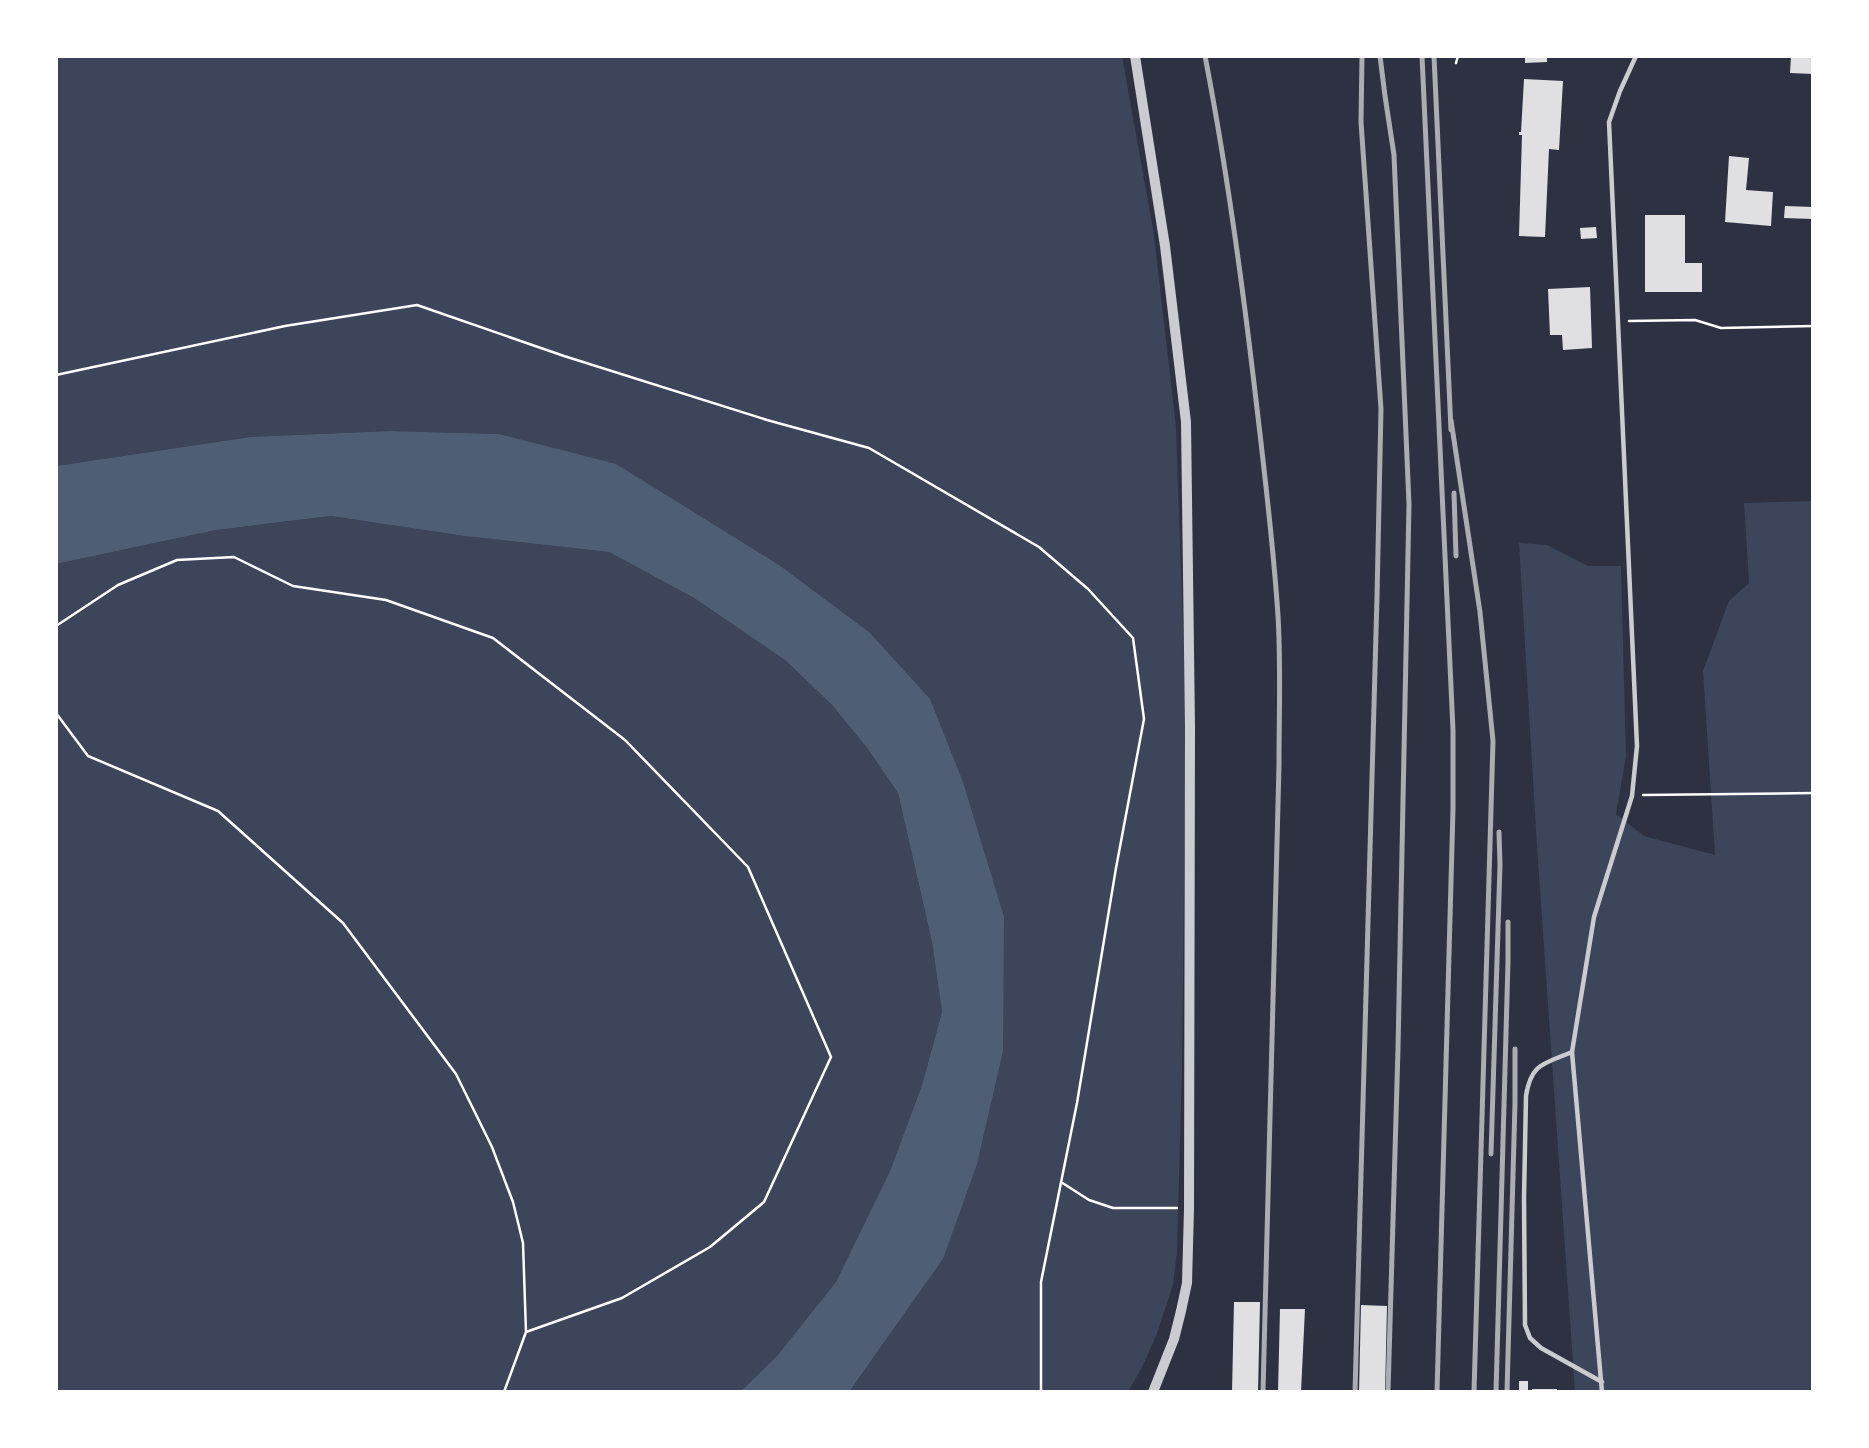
<svg xmlns="http://www.w3.org/2000/svg" width="1869" height="1448" font-family="'IBM Plex Sans',sans-serif">
<style>
.green{fill:#3c4559}
.water{fill:#4f5d75}
.building{fill:#e0e0e3}
.lines{fill:none;stroke-linecap:round;stroke-linejoin:round}
.path{stroke:#fff;stroke-width:2.5}
.service{stroke:#caccd0;stroke-width:4.5}
.tertiary{stroke:#caccd0;stroke-width:10}
.rail{stroke:#abadb3;stroke-width:5}
</style>
<rect width="100%" height="100%" fill="#2d3142"/>
<path class="green" d="M56 56H1122L1154 235 1176 427 1186 711 1182 1069 1177 1252 1173 1285 1156 1336 1143 1365 1128 1392H849L943 1259 963 782 499 434 389 431 250 437 56 466Z
M1813 501V1392H1575L1537 847 1519 543 1547 545 1588 566H1621L1626 756 1616 814 1644 836 1715 855 1703 671 1729 601 1749 583 1744 503Z
M331 516 464 536 609 552 694 598 785 660 832 705 867 748 898 793 932 942 942 1012 922 1085 890 1171 836 1283 777 1356 740 1392H56V564L216 530Z"/>
<path class="water" d="M389 431 499 434 616 464 779 565 870 633 930 699 963 782 1004 917 1003 1051 977 1164 943 1259 849 1392H740L777 1356 836 1282 890 1171 922 1085 942 1012 932 942 898 793 867 748 832 705 785 660 694 598 609 552 464 536 331 516 216 530 56 564V466L250 437Z"/>
<path class="building" d="M1525 56H1547V62L1525 63Z
M1791 56H1813V74L1790 73Z
M1524 79 1563 81 1559 150 1549 149 1545 237 1519 236 1522 135H1519V132H1521Z
M1729 156 1749 158 1746 190 1773 192 1771 226 1725 222Z
M1785 206 1813 207V219L1784 218Z
M1645 215H1685V263H1702V292H1645Z
M1596 227 1597 238 1581 239 1580 228Z
M1590 287 1592 348 1563 350 1562 335H1550L1548 289Z
M1234 1302H1260L1258 1392H1232Z
M1361 1305 1387 1306 1385 1392H1359Z
M1280 1309H1305L1301 1392H1278Z
M1519 1381H1528V1392H1519Z
M1532 1389H1557V1392H1532Z"/>
<g class="lines">
<path class="path" d="M1456 63 1458 56
M1629 321 1695 320 1721 328 1813 326
M56 375 285 326 417 305 564 356 767 420 869 448 1039 547 1088 589 1133 638 1144 719 1116 868 1077 1103 1041 1282V1392
M56 626 118 585 177 560 234 557 293 586 386 600 493 638 625 740 748 867 831 1057 764 1202 710 1247 622 1298 526 1332
M56 713 88 756 218 811 343 923 456 1074 492 1147 513 1202 523 1243 526 1332 504 1392
M1643 795 1813 793
M1061 1182 1089 1200 1113 1208H1177"/>
<path class="service" d="M1572 1052C1544 1064 1531 1063 1526 1096L1524 1198 1525 1325 1530 1338 1541 1348 1602 1382
M1602 1392 1572 1052 1594 917 1632 796 1637 746 1609 122 1620 91 1636 56"/>
<path class="tertiary" d="M1135 56 1165 246 1186 422 1190 726 1189 1209 1187 1283 1181 1311 1174 1339 1153 1392"/>
<path class="rail" d="M1205 56C1226 164 1241 273 1254 383 1263 460 1273 538 1278 616 1281 665 1279 715 1279 765L1263 1392
M1380 56 1385 96 1394 155 1409 504 1398 1049 1388 1392
M1422 56 1453 730V809L1437 1392
M1434 56 1451 430
M1451 420 1480 612 1493 741 1474 1392
M1454 493 1456 556
M1491 1154 1500 865 1499 832
M1355 1392 1377 597 1381 409 1361 122 1362 56
M1496 1392 1508 962V922
M1507 1392 1515 1103V1049"/>
</g>
<rect width="1869" height="1448" fill="none" stroke="#ffffff" stroke-width="116"/>
</svg>
